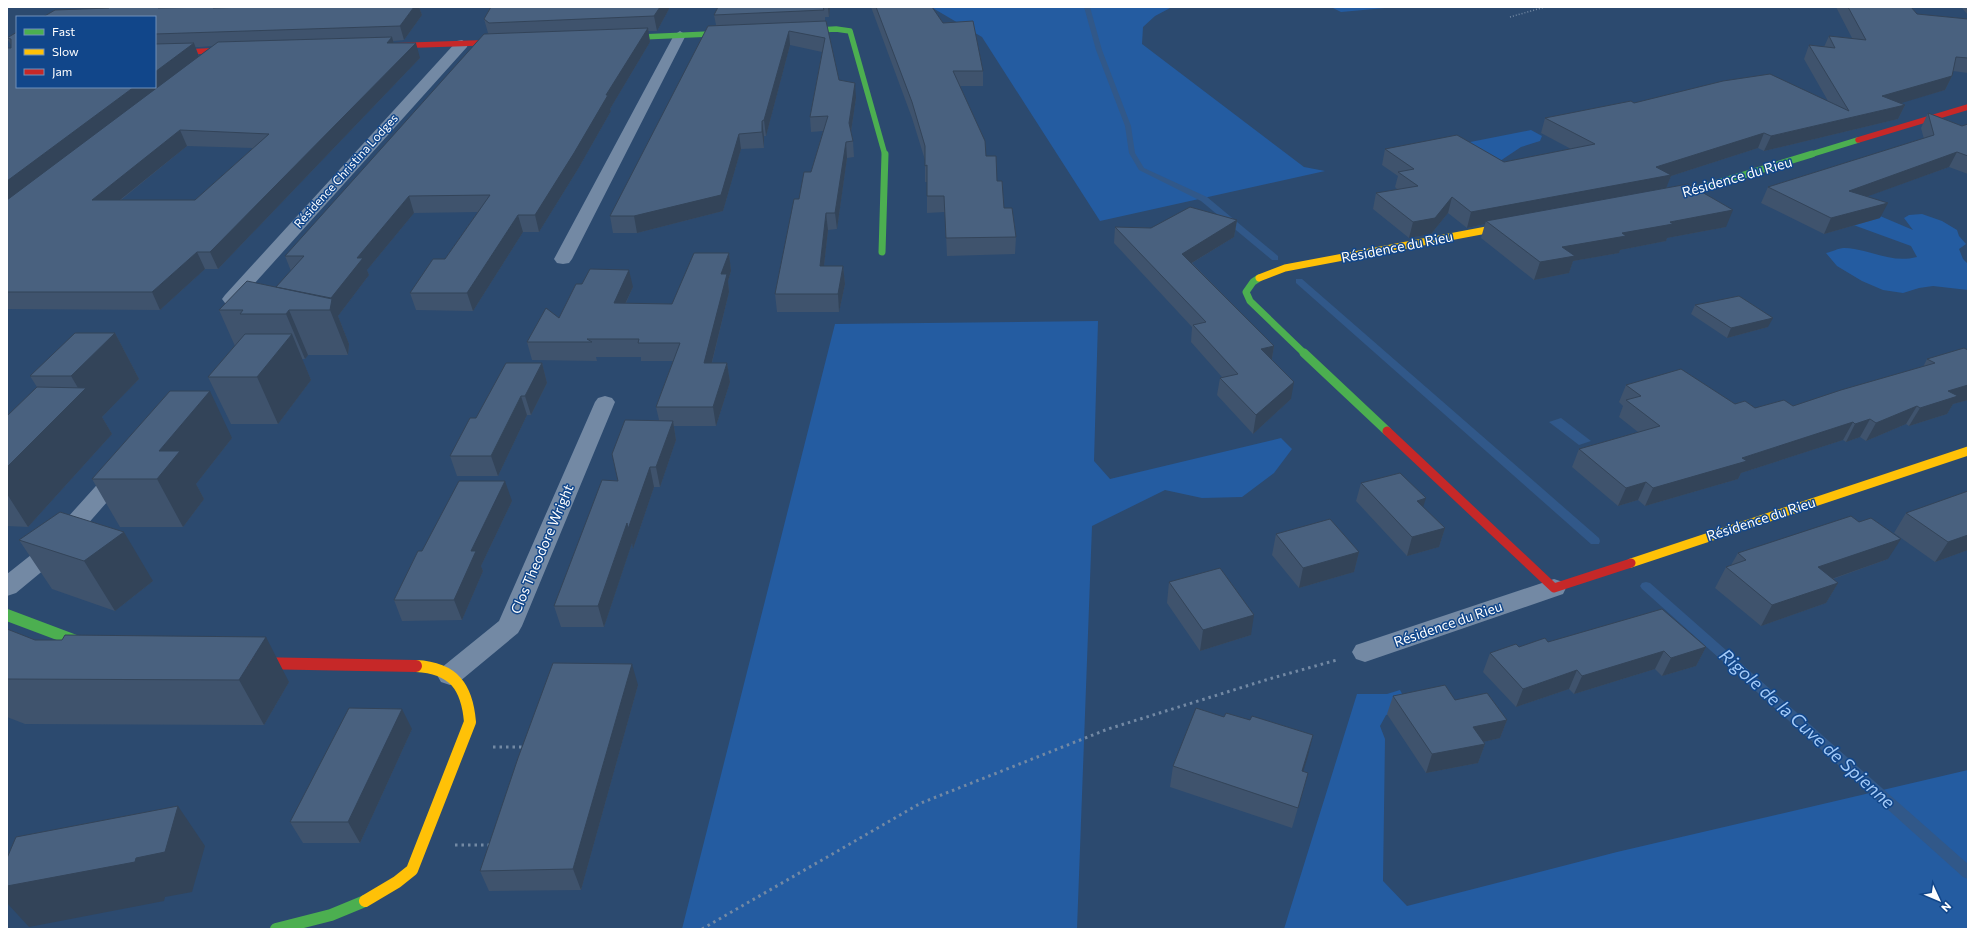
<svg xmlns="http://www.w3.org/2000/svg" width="1975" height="936" font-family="Commissioner,sans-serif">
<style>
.green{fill:#245ca1}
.water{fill:#315889}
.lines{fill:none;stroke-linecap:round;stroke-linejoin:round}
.stream{fill:#315889;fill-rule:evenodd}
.path-far1{stroke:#7389a4;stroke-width:1.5;stroke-dasharray:1 2;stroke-linecap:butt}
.path{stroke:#7389a4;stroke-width:3;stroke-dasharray:2.5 4;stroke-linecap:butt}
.street{fill:#7389a4;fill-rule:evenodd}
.fast-far3{stroke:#4caf50;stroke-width:5.5}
.fast-far2{stroke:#4caf50;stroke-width:7}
.fast-far1{stroke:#4caf50;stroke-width:9}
.fast{stroke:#4caf50;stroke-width:12}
.slow-far2{stroke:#ffc107;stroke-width:7}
.slow-far1{stroke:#ffc107;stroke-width:9}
.slow{stroke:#ffc107;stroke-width:12}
.jam-far2{stroke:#c62828;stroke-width:5.5}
.jam-far1{stroke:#c62828;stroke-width:9}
.jam{stroke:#c62828;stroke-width:12}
.wall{fill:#3f536d;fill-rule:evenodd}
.shaded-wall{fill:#334459}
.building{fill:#49617f;stroke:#334459;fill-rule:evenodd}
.labels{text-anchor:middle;stroke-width:3;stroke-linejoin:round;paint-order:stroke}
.far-street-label{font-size:12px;fill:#fff;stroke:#11468a}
.street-label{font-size:14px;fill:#fff;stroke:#11468a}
.near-water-label{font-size:18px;font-style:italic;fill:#a3caf8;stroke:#11468a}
</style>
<rect width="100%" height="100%" fill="#2c4a6f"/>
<path class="green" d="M931 7H1172L1155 16 1143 27 1142 44 1304 167 1325 171 1100 221 982 37Z
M1331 7H1396L1341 12Z
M1531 130 1542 136 1540 141 1521 147 1500 161 1450 146Z
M1922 214 1942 221 1957 230 1959 236 1966 244 1959 249 1963 259 1968 264V290L1933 286 1919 288 1903 293 1883 290 1862 281 1837 266 1826 253C1832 252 1838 248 1844 248 1871 249 1890 264 1917 257L1911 246 1848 223 1880 216 1913 230 1904 218 1909 215Z
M1098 321 1094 461 1110 479 1281 438 1292 449 1274 473 1242 497 1202 498 1165 490 1092 526 1077 929H682L835 324Z
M1400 690 1409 707 1386 715 1380 726 1385 739 1383 881 1407 906 1617 852 1968 770V929H1284L1357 694H1387Z"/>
<path class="water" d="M1561 418 1591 441 1579 445 1549 422Z"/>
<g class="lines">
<path class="stream" d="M1084 7H1090L1102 50 1131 126 1135 153 1144 168 1207 197 1278 256V260H1272L1201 201 1139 170 1129 153 1125 126 1096 50Z
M1296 279H1302L1599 538 1600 541 1599 544H1591L1296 283Z
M1646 582 1650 583 1968 864V879L1963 877 1642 589 1640 586 1642 583Z"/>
<path class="path-far1" d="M1510 17 1545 7"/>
<path class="path" d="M493 747H524
M455 845H492
M702 929 921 803 1108 729 1269 679 1337 660"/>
<path class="street" d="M680 31 686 35 572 259 569 263 563 264 557 263 554 259 674 35Z
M462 40 468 44 467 47 237 303 231 304 225 303 222 299 225 295 457 41Z
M605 396 612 398 615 402 522 626 518 633 459 682 450 685 441 682 437 675 441 668 499 621 595 402 598 398Z
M121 465 129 467 132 472 129 477 57 559 16 593 7 596V574L41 547 113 467Z
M1554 579 1563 582 1566 588 1563 594 1365 662 1356 659 1352 652 1356 645Z"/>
<path class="fast-far3" d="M799 31 836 29 850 31 885 155
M619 38 732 33
M1809 155 1858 140"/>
<path class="fast-far2" d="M1668 196 1685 193 1812 154
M882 252 885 154
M1259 278 1253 282 1246 292 1250 301 1305 354"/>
<path class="fast-far1" d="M1304 353 1387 431"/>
<path class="fast" d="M7 615 92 647
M276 929 331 915 365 901"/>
<path class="slow-far2" d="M1259 278 1285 268 1513 225"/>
<path class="slow-far1" d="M1631 563 1968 451"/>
<path class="slow" d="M365 901 397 882 412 870 470 722C467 687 454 668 416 666"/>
<path class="jam-far2" d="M387 46 507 42
M155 53 235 50
M1858 140 1968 107"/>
<path class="jam-far1" d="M1387 431 1554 588 1631 563"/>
<path class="jam" d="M249 663 416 666"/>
</g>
<path class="wall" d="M173 7H215L216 8 250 7H419L422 15 404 40 393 41 394 43 420 58 218 269H205L160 310 7 309V48H11V45L7 38 155 87V17ZM213 46 199 56 195 47H200ZM187 146 253 148 195 200H121Z
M491 7H669V9L657 31H648L650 42 610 109 611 111 578 169 539 232H523L473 311 416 310 410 293 445 259 478 212 414 213 367 270 369 275 338 316 349 344 348 355H308L305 359H302L311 380 278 424H231L208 377 235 346 219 310 276 287 291 271 285 256 489 34 488 33 484 19Z
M718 7H830L829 17H825V21L839 80 856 98 851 132 853 141 854 157 847 158 837 229 828 230 824 266H843L845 284 839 312H777L775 294 799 199 811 172 823 131 811 132 810 117 822 52 790 45 766 136H764V148L741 149 723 211 637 233H613L610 216 716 25 714 15Z
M871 7H932L943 23 983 71V86H960L986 156 997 181 1004 208 1016 237 1015 254 947 256 945 212 927 213V182H925V160L912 118Z
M1836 7H1911L1917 14 1968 19V73L1953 71 1952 76 1945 90 1900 103 1905 105 1898 119 1764 151 1758 148 1671 176 1666 188 1726 227 1667 238 1666 241 1620 250 1619 253 1573 261 1569 273 1534 280 1481 238 1485 224 1467 228 1448 213 1431 234 1409 238 1373 209 1376 193 1398 190 1395 187 1398 176 1382 165 1385 149 1504 162 1571 149 1541 133 1545 118 1634 103 1828 101 1804 59 1809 45 1824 47 1829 36 1852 38Z
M1962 7H1968V15L1962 8Z
M1928 113 1962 126 1968 124V174L1949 167 1868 196 1880 218 1824 234 1761 203 1768 187 1924 139 1921 128Z
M1237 220 1234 237 1192 263 1274 346 1272 359 1291 399 1253 434 1217 395 1220 378 1222 377 1191 342 1192 327 1114 243 1115 227 1151 228Z
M729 253 731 271 728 281 729 292 712 363H727L730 382 716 426H674L676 440 660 487H654L633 549 632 543 604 627H561L554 606 618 481 659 420 656 407 673 361H641V357H596L597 361 532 360 527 342 559 318 633 287 626 303 672 304Z
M1695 305 1768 327 1727 338 1691 314Z
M115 333 139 379 102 417 112 434 28 527 7 526V416L37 387 30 376Z
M1968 350V400L1953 404 1947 414 1909 426 1906 424 1866 441 1860 437 1846 442 1843 440 1741 473 1738 479 1645 506 1638 500 1618 506 1572 467 1579 449 1638 432 1619 417 1623 406 1619 402 1626 385 1755 408 1793 406 1923 367 1927 359Z
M542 363 547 383 531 415H527L498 476H457L450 456 476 418Z
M232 438 196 484 204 499 183 527H120L92 479Z
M1361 483 1423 507 1445 528 1439 547 1407 556 1356 501Z
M512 501 481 566 483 571 462 620 402 621 394 600 422 551Z
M1906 513 1968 550 1935 562 1894 533Z
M1276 534 1359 552 1354 572 1299 588 1272 555Z
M19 540 153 581 115 611 52 589Z
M1738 553 1888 559 1833 579 1838 583 1826 603 1761 626 1715 588 1726 567 1731 565Z
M1169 582 1251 635 1200 651 1167 603Z
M7 629 35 640 289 682 264 725 25 724 7 717Z
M1548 642 1706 647 1696 666 1662 676 1655 669 1574 694 1569 689 1516 707 1483 672 1490 653 1519 647Z
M638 685 581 890 489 891 480 871Z
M1393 696 1455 700 1507 720 1500 738 1483 742 1485 744 1478 763 1426 773 1387 714Z
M1224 717 1250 720 1313 735 1303 771 1302 794 1292 828 1170 787 1173 766Z
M412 729 360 843H303L290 822Z"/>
<path class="shaded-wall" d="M414 7H419L422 15 404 40 400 26Z
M660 7H669V9L657 31 654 16Z
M828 7H830L829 17Z
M648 28 650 42 610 109 611 111 578 169 539 232 535 215 606 95Z
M789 31 790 45 766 136 764 120Z
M392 37 396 51 387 43Z
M194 43 199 57 7 204V181L134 87H155V72Z
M416 43 420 58 218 269 210 252Z
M1952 76 1945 90 1875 111 1882 96Z
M855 83 856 98 850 138 849 123Z
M1905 105 1898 119 1764 151 1771 136Z
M762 121 764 136V148L762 132Z
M180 130 187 146 100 216 92 200Z
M1764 133 1758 148 1671 176 1665 191 1486 221 1485 224 1467 228 1471 212 1656 167Z
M739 134 741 149 723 211 637 233 634 216Z
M846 142 847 158 837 229 835 213Z
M1957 152 1949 167 1841 206 1849 191Z
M409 196 414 213 367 270 369 275 338 316 349 344 348 355 330 310 331 298 357 258Z
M1452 197 1448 213 1431 234 1409 238 1413 222Z
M1888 203 1880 218 1824 234 1831 218Z
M1733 210 1726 227 1667 238 1666 241 1620 250 1619 253 1573 261 1569 273 1534 280 1540 262 1562 247 1622 233 1670 222Z
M826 213 828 230 822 283 820 266Z
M518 215 523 232 473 311 467 293Z
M1237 220 1234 237 1180 270 1182 254Z
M197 252 205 269 160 310 152 292Z
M729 253 731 271 728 281 729 292 707 382 704 363 721 274Z
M843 266 845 284 839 312 838 294Z
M629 270 633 287 617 321 614 303Z
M289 310 308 355 305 359 286 314Z
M1773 318 1768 327 1727 338 1731 328Z
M115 333 139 379 102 417 112 434 28 527 7 494V467L81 393 71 376Z
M292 334 311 380 278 424 257 377Z
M1274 346 1271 364 1261 349Z
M542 363 547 383 531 415 525 396Z
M727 363 730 382 716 426 713 407Z
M1294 382 1291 399 1253 434 1256 415Z
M1968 385V400L1953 404 1947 414 1909 426 1920 408 1948 391Z
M210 391 232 438 196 484 204 499 183 527 157 479 159 451Z
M521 396 527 415 498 476 491 456Z
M1917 406 1906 424 1866 441 1876 423Z
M1870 419 1860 437 1846 442 1855 424Z
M673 421 676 440 660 487 656 467Z
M1853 422 1843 440 1741 473 1738 479 1645 506 1653 488 1742 458Z
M650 467 654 487 633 549 632 543 604 627 598 606 627 523Z
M505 481 512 501 481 566 483 571 462 620 454 600 471 551Z
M1646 482 1638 500 1618 506 1626 488Z
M1426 498 1420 517 1417 501Z
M1445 528 1439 547 1407 556 1412 537Z
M124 532 153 581 115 611 84 561Z
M1968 535V550L1935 562 1948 542Z
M1901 539 1888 559 1806 588 1818 567Z
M1359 552 1354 572 1299 588 1303 568Z
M1838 583 1826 603 1761 626 1772 605Z
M1254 615 1251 635 1200 651 1203 630Z
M266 637 289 682 264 725 239 680Z
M1706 647 1696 666 1662 676 1671 658Z
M1664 651 1655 669 1574 694 1582 676Z
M632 664 638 685 581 890 573 869Z
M1577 670 1569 689 1516 707 1523 689Z
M402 709 412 729 360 843 348 822Z
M1507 720 1500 738 1466 746 1473 727Z
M1313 735 1308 756 1297 792 1302 771Z
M1485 744 1478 763 1426 773 1432 754Z
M178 806 205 846 192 892 165 897 164 901 29 927 7 903V886L136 858Z"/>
<path class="building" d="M110 7H158V8L214 7 213 8 250 7H414L400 26 155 34V17H43L55 10 109 8Z
M491 7H660L654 16 489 23 484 19Z
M718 7H823L824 10 714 15Z
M876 7H932L943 23 973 21 983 71H953L985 141 986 156H996L997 181H1002L1004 208H1012L1016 237 946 238 944 196H927V165L925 166V146L912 102Z
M1848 7H1911L1917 14 1968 19V58L1956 57 1952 76 1882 96 1905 105 1771 136 1764 133 1656 167 1671 175 1471 212 1452 197 1435 218 1413 222 1376 193 1418 186 1398 172 1414 169 1385 149 1457 135 1504 162 1595 144 1545 118 1631 101 1634 103 1723 81 1770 74 1849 111 1809 45 1835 48 1829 36 1866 40Z
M826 21 839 80 855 83 849 123 853 141 846 142 835 213H826L820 266H843L838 294H775L794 199H799L804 172H811L828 116 810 117 825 38 789 31 764 120 762 121V132L739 134 721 195 634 216H610L708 26Z
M648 28 606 95H608L574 153 535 215H518L467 293H410L433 259H445L490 195 409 196 357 258H363L331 298 276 287 304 256H285L484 34Z
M17 32V87H134L7 181V48H11V39L7 38Z
M392 37 387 43H416L210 252H197L152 292H7V200L218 42ZM180 130 269 134 195 200H92Z
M194 43 155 72V44Z
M1928 113 1962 126 1968 124V156L1957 152 1849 191 1888 203 1831 218 1768 187 1934 135Z
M1688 184 1733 210 1670 222 1673 224 1622 233 1626 236 1562 247 1575 256 1540 262 1486 221Z
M1190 207 1237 220 1182 254 1274 346 1261 349 1294 382 1256 415 1220 378 1238 374 1193 325 1206 322 1115 227 1151 228Z
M694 253H729L721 274H727L704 363H727L713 407H656L680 343H638L639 339H587L592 342H527L546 308 559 318 576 284H582L590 269 629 270 614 303 672 304Z
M247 281 332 299 330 310H289L286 314H240L243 310H219Z
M1739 296 1773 318 1731 328 1695 305Z
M75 333H115L71 376H30Z
M245 334H292L257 377H208Z
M1964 348 1968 350V385L1948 391 1958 396 1920 408 1917 406 1876 423 1870 419 1855 424 1853 422 1742 458 1747 461 1653 488 1646 482 1626 488 1579 449 1660 426 1626 400 1641 396 1626 385 1681 369 1735 404 1745 401 1755 408 1784 400 1793 406 1841 390 1935 363 1927 359Z
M506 363H542L525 396H521L491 456H450L470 418H476Z
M37 387 86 388 7 467V416Z
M170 391H210L159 451H180L157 479H92Z
M625 420 673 421 656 467H650L628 529 627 523 598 606H554L602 480 618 481 612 454Z
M1400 473 1426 498 1417 501 1445 528 1412 537 1361 483Z
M459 481H505L471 551H476L454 600H394L418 551H422Z
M1968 491V535L1948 542 1906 513Z
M60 512 124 532 84 561 19 540Z
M1851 516 1859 522 1871 518 1901 539 1818 567 1838 583 1772 605 1726 567 1746 560 1738 553Z
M1330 519 1359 552 1303 568 1276 534Z
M1220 568 1254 615 1203 630 1169 582Z
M1662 609 1706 647 1671 658 1664 651 1582 676 1577 670 1523 689 1490 653 1516 644 1519 647 1545 638 1548 642Z
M7 629 35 640H62L65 635 266 637 239 680 7 679Z
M553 663 632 664 573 869 480 871 518 758Z
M1445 685 1455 700 1487 693 1507 720 1473 727 1485 744 1432 754 1393 696Z
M349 708 402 709 348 822H290Z
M1196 708 1224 717 1226 713 1250 720 1252 716 1313 735 1302 771 1308 773 1298 808 1173 766Z
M178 806 165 852 136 858 135 862 7 886V858L16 837Z"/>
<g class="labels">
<g class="far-street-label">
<text transform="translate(346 171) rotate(-48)" y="4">Résidence Christina Lodges</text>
</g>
<g class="street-label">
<text transform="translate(1737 177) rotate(-16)" y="5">Résidence du Rieu</text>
<text transform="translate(1397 247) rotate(-11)" y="5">Résidence du Rieu</text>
<text transform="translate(1761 519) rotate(-18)" y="5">Résidence du Rieu</text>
<text transform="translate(542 549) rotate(-67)" y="5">Clos Theodore Wright</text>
<text transform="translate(1448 624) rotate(-19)" y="5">Résidence du Rieu</text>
</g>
<g class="near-water-label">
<text transform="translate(1807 729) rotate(42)" y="6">Rigole de la Cuve de Spienne</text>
</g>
</g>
<rect width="1975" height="936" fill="none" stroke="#ffffff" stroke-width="16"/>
<rect x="16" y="16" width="140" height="72" fill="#11468a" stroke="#7090b9"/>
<rect x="24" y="29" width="20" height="6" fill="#4caf50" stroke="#7090b9"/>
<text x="52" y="36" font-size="12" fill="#ffffff">Fast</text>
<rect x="24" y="49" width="20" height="6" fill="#ffc107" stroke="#7090b9"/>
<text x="52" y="56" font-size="12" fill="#ffffff">Slow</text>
<rect x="24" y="69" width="20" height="6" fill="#c62828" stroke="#7090b9"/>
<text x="52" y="76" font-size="12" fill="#ffffff">Jam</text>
<g transform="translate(1939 900) rotate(134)" stroke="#11468a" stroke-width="3" paint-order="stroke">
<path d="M0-3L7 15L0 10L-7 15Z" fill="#ffffff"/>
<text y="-6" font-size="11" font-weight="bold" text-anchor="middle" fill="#ffffff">N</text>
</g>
</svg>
